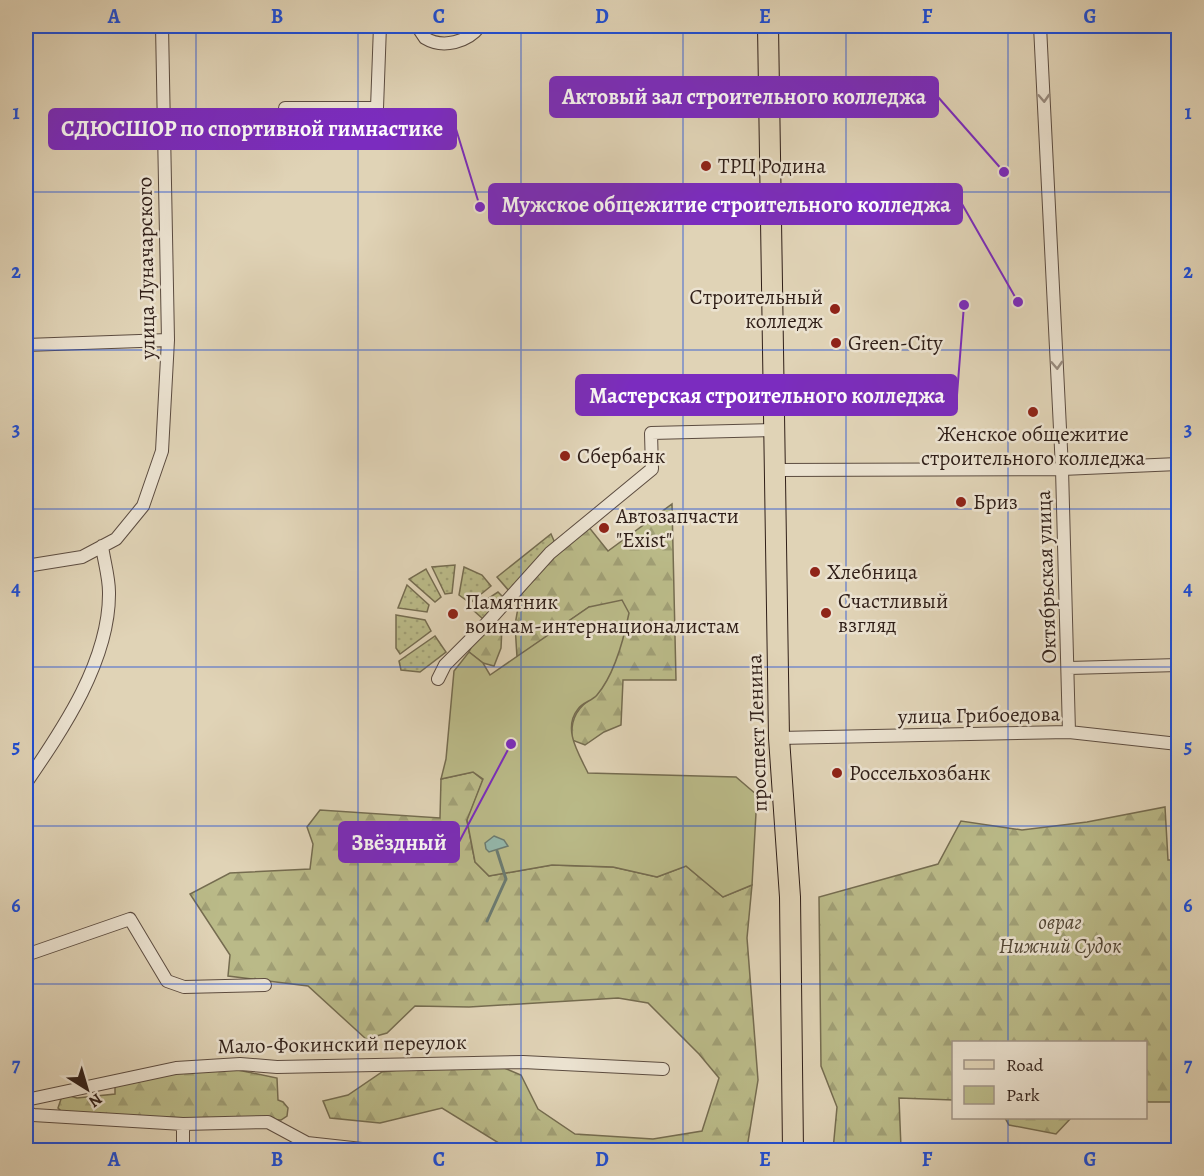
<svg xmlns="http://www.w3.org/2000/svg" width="1204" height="1176" font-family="Alegreya,serif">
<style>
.grass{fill:url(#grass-dots);stroke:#756c50;stroke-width:1.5}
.forest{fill:url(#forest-firs);stroke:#756c50;stroke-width:1.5}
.green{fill:#baba88;stroke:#756c50;stroke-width:1.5}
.water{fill:url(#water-ripples);stroke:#6c7b71;stroke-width:1.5}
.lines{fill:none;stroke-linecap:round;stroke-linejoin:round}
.stream{stroke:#6c7b71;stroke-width:3}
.street-casing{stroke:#5c4c40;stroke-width:14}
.primary-casing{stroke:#301f18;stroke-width:22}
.street{stroke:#ebe2d0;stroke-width:12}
.primary{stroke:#e0d3b6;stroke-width:20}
.oneway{stroke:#978a7d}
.grid{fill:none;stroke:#1d4ed8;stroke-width:1.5;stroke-opacity:0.55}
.poi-dot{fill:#8f2418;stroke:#ebe2d0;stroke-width:2}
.labels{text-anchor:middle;stroke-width:5;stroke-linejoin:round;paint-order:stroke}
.poi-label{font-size:21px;fill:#301f18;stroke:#ebe2d0;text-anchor:start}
.street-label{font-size:21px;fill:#301f18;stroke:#ebe2d0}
.park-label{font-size:21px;font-style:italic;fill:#524634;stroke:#ebe2d0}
.leader{fill:none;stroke:#7b2cbf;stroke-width:2}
.callout-dot{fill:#7b2cbf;stroke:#ebe2d0;stroke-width:2}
.callout{fill:#7b2cbf;stroke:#7b2cbf;stroke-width:2}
.callout-label{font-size:22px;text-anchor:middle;font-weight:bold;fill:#fff}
.neatline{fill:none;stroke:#1d4ed8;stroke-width:2}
.grid-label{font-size:20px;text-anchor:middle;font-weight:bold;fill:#1d4ed8}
</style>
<defs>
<pattern id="grass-dots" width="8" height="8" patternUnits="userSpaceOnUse" patternTransform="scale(1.5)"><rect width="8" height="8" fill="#baba88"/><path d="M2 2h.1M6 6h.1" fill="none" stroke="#a09f75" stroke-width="1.8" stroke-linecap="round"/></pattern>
<pattern id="forest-firs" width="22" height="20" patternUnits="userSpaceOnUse" patternTransform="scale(1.5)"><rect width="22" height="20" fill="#baba88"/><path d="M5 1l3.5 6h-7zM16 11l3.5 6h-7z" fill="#a09f75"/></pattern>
<pattern id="water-ripples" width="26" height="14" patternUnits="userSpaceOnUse" patternTransform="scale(1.5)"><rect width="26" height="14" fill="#94b8ac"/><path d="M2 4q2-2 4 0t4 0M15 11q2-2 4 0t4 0" fill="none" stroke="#79958b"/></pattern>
</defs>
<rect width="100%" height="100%" fill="#e0d3b6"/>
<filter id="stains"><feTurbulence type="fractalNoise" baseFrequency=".00333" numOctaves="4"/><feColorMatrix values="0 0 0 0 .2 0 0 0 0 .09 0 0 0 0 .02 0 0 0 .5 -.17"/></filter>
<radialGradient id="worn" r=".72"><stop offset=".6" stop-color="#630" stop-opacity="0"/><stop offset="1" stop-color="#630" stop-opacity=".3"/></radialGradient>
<path class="grass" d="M551 534 555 543 510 592 497 577Z
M455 565 452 593 445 594 432 567Z
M464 567 482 575 491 586 470 603 459 595Z
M426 569 441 597 435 602 409 579Z
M407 585 429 605 427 612 398 608Z
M498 592 503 597 483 619 472 609Z
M396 615 425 620 431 631 400 654 396 648Z
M435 636 446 652 420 672 401 670 399 661Z"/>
<path class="forest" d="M672 504 676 680H623L621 725 604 732 585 745 572 740C570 717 578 707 596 695L589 607 517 657 515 625 520 596 548 560 588 526 608 551Z
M494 625 502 627 501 648 494 666 483 663 469 652 476 637Z
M473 772 483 780 467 821 475 862 489 876 552 865 613 867 657 877 686 866 723 897 752 885 747 938 758 1080 747 1148 744 1150H510L442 1108 380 1123 330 1118 323 1101 348 1095 382 1072 455 1063 497 1065 521 1075 538 1109 575 1134 653 1139 702 1131 719 1078 699 1054 648 1003 618 998 469 1007 415 1006 387 1033 366 1039 308 986 228 976 230 955 190 894 230 873 310 869 313 844 307 827 320 810 440 818 441 779Z
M1165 807 1168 860H1178V1102H1146V1042H954L953 1100 899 1098 901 1148 908 1150H833L837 1107 821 1066 819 897 938 864 961 821 1022 830 1087 822Z
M233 1069 277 1078 278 1100 283 1102 288 1108 287 1116 281 1120C209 1119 137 1116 65 1115L58 1108 61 1099 67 1095 77 1098 115 1094V1083L176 1071Z
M1005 1118H1071L1056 1134 1009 1125Z"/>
<path class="green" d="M622 600 629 613C624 638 614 675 597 695 592 701 583 702 578 709 562 729 579 754 588 773L736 777 757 795 752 885 723 897 686 866 657 877 613 867 552 865 489 876 475 862 467 820 483 779 473 772 441 779 446 759 454 671 469 652 483 663 490 675 589 607Z"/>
<path class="water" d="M494 836 504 840 508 846 489 852 486 849 485 843Z"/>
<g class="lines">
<path class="stream" d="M487 921 506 879 497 851"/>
<g class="street-casing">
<path id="street" d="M417 26 425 38C443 49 468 42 480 26
M1040 26 1062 469 1069 732
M285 108H377L380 26
M26 345 168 340
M775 470 1062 469 1178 464
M26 566 82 557 116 539 143 506 162 451 168 340 162 26
M1069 668 1178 665
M438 679 445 665 486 624 550 553 652 469 651 433 774 430
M779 738 1069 732 1178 744
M26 783C63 729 110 660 109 592 109 577 104 561 102 546
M26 955 130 919 167 981 184 987 265 985
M26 1100 176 1068 240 1064 277 1067 523 1062 663 1069
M26 1111 33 1115 183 1124 268 1122 307 1143 371 1150
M183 1124V1150"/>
</g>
<g class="primary-casing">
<path id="primary" d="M768 26 779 738 790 897 793 1150"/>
</g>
<use href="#street" class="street"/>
<use href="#primary" class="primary"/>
</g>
<defs><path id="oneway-chevron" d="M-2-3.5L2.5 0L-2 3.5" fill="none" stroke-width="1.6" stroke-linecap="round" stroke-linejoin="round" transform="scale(1.5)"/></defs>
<g class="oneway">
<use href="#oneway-chevron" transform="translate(1044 98) rotate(87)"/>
<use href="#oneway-chevron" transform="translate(1057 365) rotate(87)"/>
</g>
<path class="grid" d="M196 26V1150M358 26V1150M521 26V1150M683 26V1150M846 26V1150M1008 26V1042M26 192H1178M26 350H1178M26 509H1178M26 667H1178M26 826H1178M26 984H1178M1008 1118V1150"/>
<g class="poi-dot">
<circle cx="706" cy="166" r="6"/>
<circle cx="835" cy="309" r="6"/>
<circle cx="836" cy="343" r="6"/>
<circle cx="1033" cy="412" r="6"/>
<circle cx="565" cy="456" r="6"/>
<circle cx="961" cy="502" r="6"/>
<circle cx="604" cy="528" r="6"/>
<circle cx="815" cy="572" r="6"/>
<circle cx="826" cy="613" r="6"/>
<circle cx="453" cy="614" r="6"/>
<circle cx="837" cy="773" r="6"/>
</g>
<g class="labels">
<g class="poi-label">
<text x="718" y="173">ТРЦ Родина</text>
<text x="823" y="304" text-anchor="end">Строительный<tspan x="823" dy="24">колледж</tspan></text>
<text x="848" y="350">Green-City</text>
<text x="1033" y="441" text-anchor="middle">Женское общежитие<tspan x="1033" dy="24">строительного колледжа</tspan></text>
<text x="577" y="463">Сбербанк</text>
<text x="973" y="509">Бриз</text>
<text x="616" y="523">Автозапчасти<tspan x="616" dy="24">"Exist"</tspan></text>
<text x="827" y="579">Хлебница</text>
<text x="838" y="608">Счастливый<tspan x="838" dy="24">взгляд</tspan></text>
<text x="465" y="609">Памятник<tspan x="465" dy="24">воинам-интернационалистам</tspan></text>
<text x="849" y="780">Россельхозбанк</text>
</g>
<g class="street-label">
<text transform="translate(146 268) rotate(-91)" y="7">улица Луначарского</text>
<text transform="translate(1046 577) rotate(-92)" y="7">Октябрьская улица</text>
<text transform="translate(979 715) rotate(-1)" y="7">улица Грибоедова</text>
<text transform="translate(757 733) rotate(-92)" y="7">проспект Ленина</text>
<text transform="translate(342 1044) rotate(-1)" y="7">Мало-Фокинский переулок</text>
</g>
<g class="park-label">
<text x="1060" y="929">овраг<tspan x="1060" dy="24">Нижний Судок</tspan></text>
</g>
</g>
<path class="leader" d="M1004 172L938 97M480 207L456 129M1018 302L962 204M964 305L957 395M511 744L459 842"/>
<g class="callout-dot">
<circle cx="1004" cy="172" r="6"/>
<circle cx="480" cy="207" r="6"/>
<circle cx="1018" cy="302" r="6"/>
<circle cx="964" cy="305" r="6"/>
<circle cx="511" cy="744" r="6"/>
</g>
<g class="callout">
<rect x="550" y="77" width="388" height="40" rx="6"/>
<rect x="49" y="109" width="407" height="40" rx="6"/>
<rect x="489" y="184" width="473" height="40" rx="6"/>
<rect x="576" y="375" width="381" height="40" rx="6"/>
<rect x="339" y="822" width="120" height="40" rx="6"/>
</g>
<g class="callout-label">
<text x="744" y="104">Актовый зал строительного колледжа</text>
<text x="252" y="136">СДЮСШОР по спортивной гимнастике</text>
<text x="726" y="212">Мужское общежитие строительного колледжа</text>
<text x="767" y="403">Мастерская строительного колледжа</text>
<text x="399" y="850">Звёздный</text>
</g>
<rect width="1204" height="1176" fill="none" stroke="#e0d3b6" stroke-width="66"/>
<rect x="952" y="1041" width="195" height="78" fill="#ebe2d0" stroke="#a09486" stroke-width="1.5"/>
<rect x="964" y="1060" width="30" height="9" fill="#e0d3b6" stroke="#a09486" stroke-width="1.5"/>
<text x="1006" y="1071" font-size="18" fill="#301f18">Road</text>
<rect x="964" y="1086" width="30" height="18" fill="#baba88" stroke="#a09486" stroke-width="1.5"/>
<text x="1006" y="1101" font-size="18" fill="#301f18">Park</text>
<g transform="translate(87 1089) rotate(143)" stroke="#ebe2d0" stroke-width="4.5" paint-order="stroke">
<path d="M0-4.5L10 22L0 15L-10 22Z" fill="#301f18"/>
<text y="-9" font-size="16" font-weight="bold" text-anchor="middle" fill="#301f18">N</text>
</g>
<rect x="33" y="33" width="1138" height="1110" class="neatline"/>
<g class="grid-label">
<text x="114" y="23">A</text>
<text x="277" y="23">B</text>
<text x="439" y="23">C</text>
<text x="602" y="23">D</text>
<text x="765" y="23">E</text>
<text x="927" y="23">F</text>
<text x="1090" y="23">G</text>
<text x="16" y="119">1</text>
<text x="1188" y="119">1</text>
<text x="16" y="278">2</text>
<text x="1188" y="278">2</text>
<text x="16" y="436">3</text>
<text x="1188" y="436">3</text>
<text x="16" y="595">4</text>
<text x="1188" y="595">4</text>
<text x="16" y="753">5</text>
<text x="1188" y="753">5</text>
<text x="16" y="912">6</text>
<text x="1188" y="912">6</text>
<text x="16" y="1071">7</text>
<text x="1188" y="1071">7</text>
<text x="114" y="1166">A</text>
<text x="277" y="1166">B</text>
<text x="439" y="1166">C</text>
<text x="602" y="1166">D</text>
<text x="765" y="1166">E</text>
<text x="927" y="1166">F</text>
<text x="1090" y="1166">G</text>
</g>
<rect width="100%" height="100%" filter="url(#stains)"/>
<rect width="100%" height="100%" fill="url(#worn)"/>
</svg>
